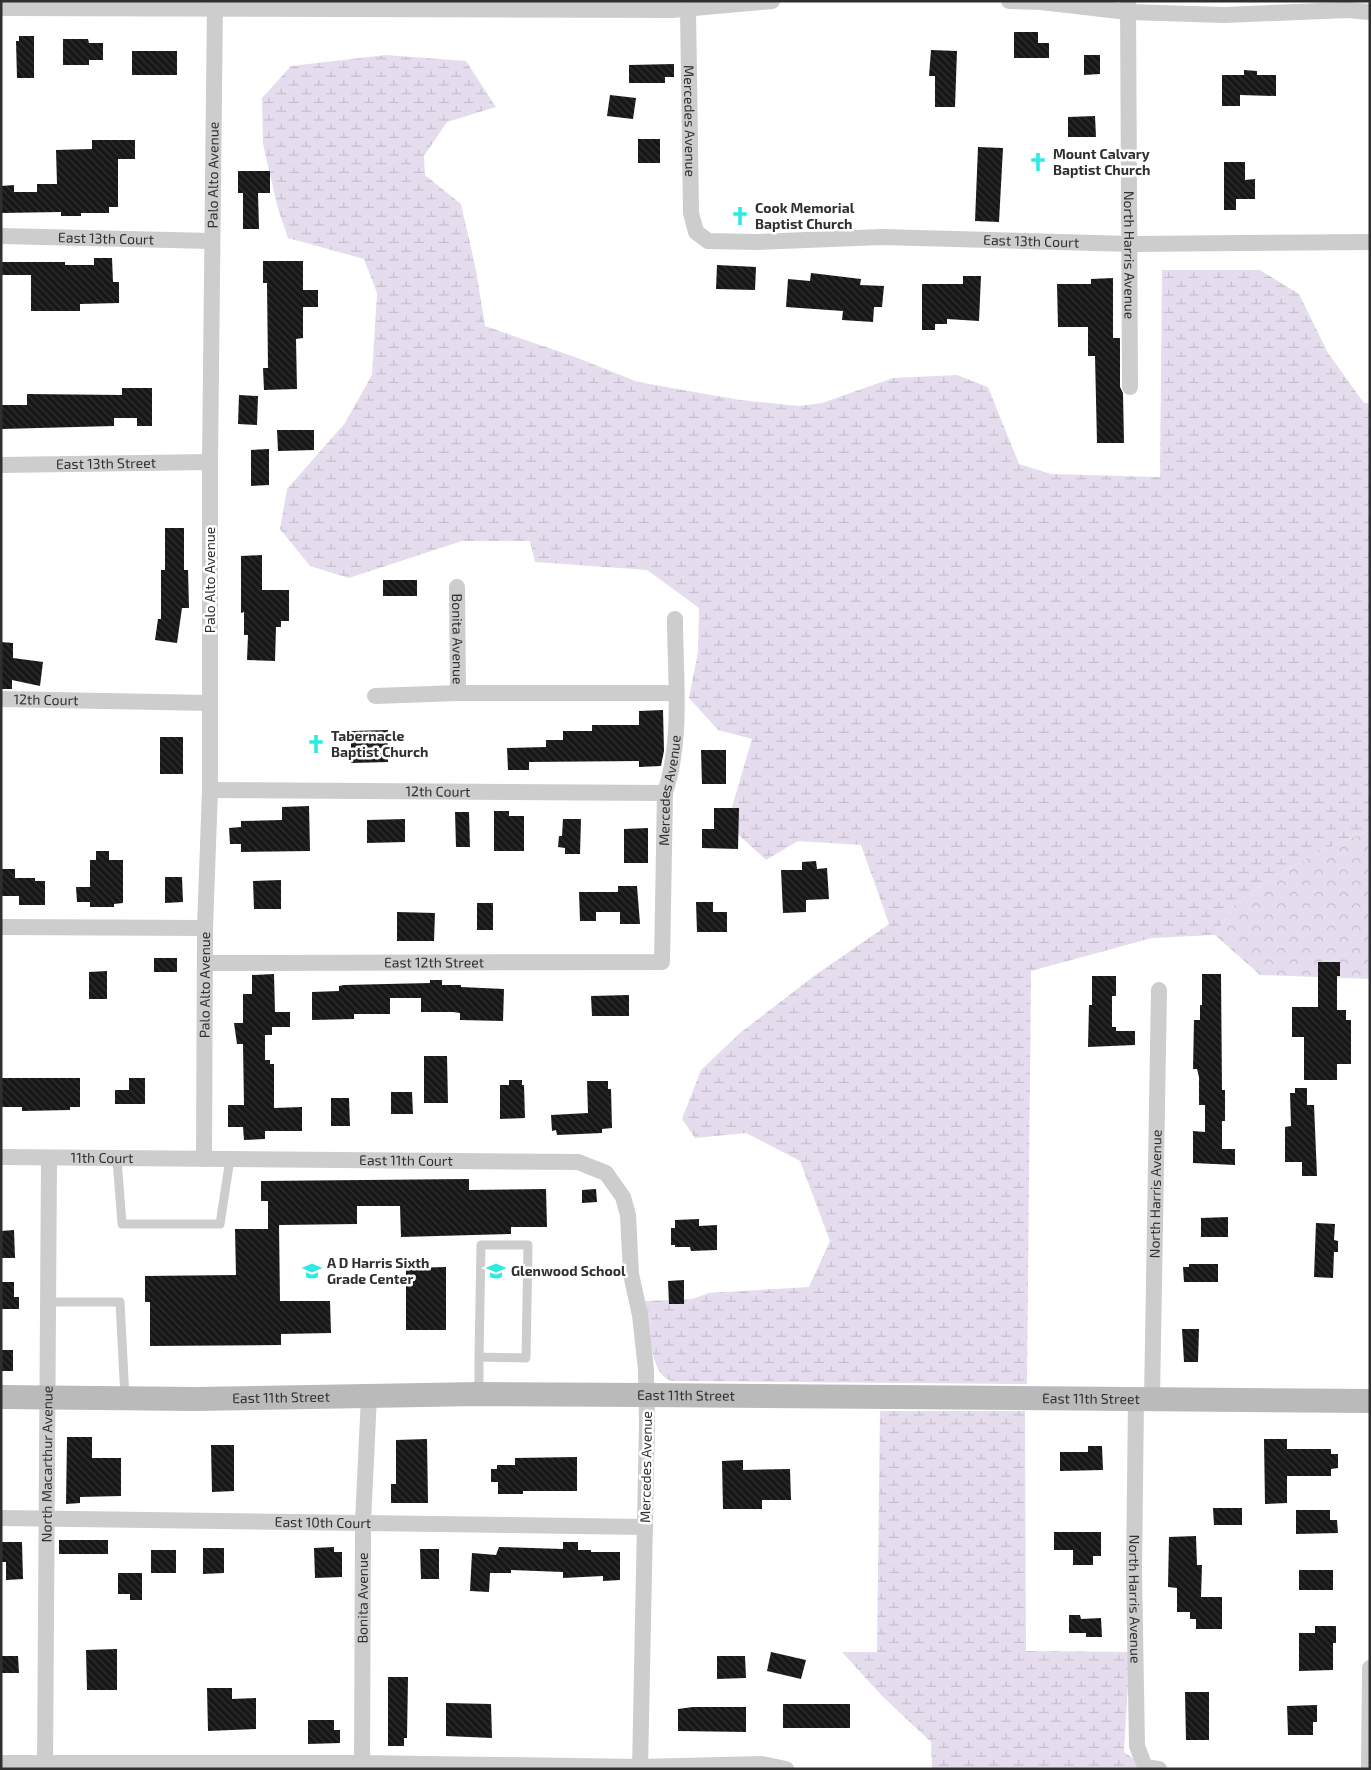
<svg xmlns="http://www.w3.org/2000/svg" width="1371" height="1770" font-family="'Exo 2',sans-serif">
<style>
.forest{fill:url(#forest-crowns)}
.wetland{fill:url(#wetland-marsh)}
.building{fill:url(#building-back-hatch)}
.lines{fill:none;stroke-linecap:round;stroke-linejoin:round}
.service{stroke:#cdcdcd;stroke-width:9}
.minor{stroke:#cdcdcd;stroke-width:16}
.secondary{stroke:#bababa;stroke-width:24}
.labels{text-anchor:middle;stroke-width:5;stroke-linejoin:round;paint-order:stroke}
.street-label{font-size:14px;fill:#303030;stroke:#fff}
.poi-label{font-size:14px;font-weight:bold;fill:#303030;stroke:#fff;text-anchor:start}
</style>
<defs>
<pattern id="forest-crowns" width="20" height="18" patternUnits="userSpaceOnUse" patternTransform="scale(1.25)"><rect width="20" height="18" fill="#e5dded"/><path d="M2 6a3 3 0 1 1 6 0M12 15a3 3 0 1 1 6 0" fill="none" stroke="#c5becc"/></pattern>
<pattern id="wetland-marsh" width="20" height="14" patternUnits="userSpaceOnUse" patternTransform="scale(1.25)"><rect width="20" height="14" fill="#e5dded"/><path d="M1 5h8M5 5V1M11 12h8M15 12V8" fill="none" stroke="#c5becc"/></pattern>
<pattern id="building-back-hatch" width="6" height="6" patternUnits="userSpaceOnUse" patternTransform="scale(1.25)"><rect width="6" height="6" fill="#171717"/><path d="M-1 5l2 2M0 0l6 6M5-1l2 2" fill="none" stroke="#303030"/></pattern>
</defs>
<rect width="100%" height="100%" fill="#fff"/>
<path class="forest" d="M1370 830V979L1260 975 1215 935 1235 904 1280 873 1321 851Z"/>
<path class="wetland" d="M386 55 466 61 496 107 447 122 424 156 425 175 461 204 476 270 485 326 575 357 638 382 740 400 799 406 822 403 893 378 957 375 988 387 1019 464 1051 474 1160 477 1162 270H1260L1299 294 1328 353 1364 403H1370V830L1321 851 1280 873 1235 904 1215 935 1152 938 1031 971 1027 1384 673 1381C648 1377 650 1322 645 1301L692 1299 709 1293 809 1287 830 1241 800 1161 746 1133 695 1138 682 1119 701 1070 740 1033 814 976 889 924 861 845 798 841 766 860 727 824 752 739 718 730 689 698 698 652 699 608 647 570 535 562 530 541H462L349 578 310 566 280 529 287 489 345 423 372 375 377 293 364 259 288 238 278 209 263 144 262 98 291 66Z
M880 1411H1025L1026 1651 1130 1652 1124 1752 1134 1759 1137 1769H932L931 1742 882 1696 842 1652H877Z"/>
<path class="building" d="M1014 32H1038V43H1049V58H1014Z
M19 36H34V78H17L16 41H19Z
M63 39H88L89 43H103V60H89V65H63Z
M931 50 957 51 955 107H935V76H929Z
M132 51H177V75H132Z
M1084 55H1100V74L1084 75Z
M674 64V77H665V83H629V65Z
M1244 70 1257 71V75H1276V96L1240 95V106H1222V75H1244Z
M610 95 636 98 633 119 607 116Z
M1095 116 1096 137H1068V117Z
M638 139H660V163H638Z
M92 140H135V159H118V207H109V213H81V216H61V212L1 213V186L14 185V192H37V184H57L56 150 92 149Z
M978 147 1003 148 999 222 975 221Z
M1224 162H1245V180L1255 179V199H1236V210H1224Z
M238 171H270V193H258L259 229H243V193H238Z
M94 258H112L113 282H119V303L80 304V311H31V275H1V262H65V265H94Z
M263 261H303V290H318V307H303V338L296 339 297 389 264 390 263 368H268L267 283H263Z
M717 265 756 267 755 290 716 289Z
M811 273 861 279 860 285 884 286 882 307H874L873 322 842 320 843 311 786 307 788 279 810 281Z
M963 276H981L979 321 947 319V324H935V330H922V284H963Z
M1113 278V338H1120V387L1123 393 1124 443H1097L1095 356H1088V327H1058L1057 284H1091V279Z
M122 388H152V426H137V418H114V426L1 429V405H27V394L122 395Z
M239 395 258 396 257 425 238 424Z
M277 430H314V450L278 451Z
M269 449V485L251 486V450Z
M165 528H184V570H188L189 608H182L177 643 155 640 158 619H161V570H165Z
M262 555V590H289V621H281V627H276L275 661 247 660 248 635H244V612L241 613V556Z
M383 580H417V596H383Z
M1 642 13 643V658L43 662 40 686 12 680V689H1Z
M663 710 664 751 661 766 639 767V761L529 762V770H508L507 748 546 747V740H563V731H592V725H639V711Z
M388 730V762L351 763V731Z
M160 737H183V774H160Z
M701 750H726V784H702Z
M309 806 310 851 241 852V844H230L229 828 241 827V821L282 820V807Z
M714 808H739L738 849 702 848V829H714Z
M494 811H509V816H524V851H494Z
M455 812H469L470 847H456Z
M405 819V842L367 843V820Z
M563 819H581L580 854H565V848L558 847 559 836H562Z
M648 828V863H624V829Z
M96 851H109V860H123V903L114 904V907H90V902H77L76 887H90V860H96Z
M816 861 817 869 827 868 829 899 806 900V912L783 913 781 870H802V862Z
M1 869H15V878H35V881H45V905H19V896H1Z
M165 877H182L183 902 165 903Z
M281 880V909H254L253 881Z
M618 886H637L640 924H620V912H596V921H580L579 892H618Z
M696 902H713V912H727V932H697Z
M477 903H493V930H477Z
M397 912 435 913 434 941H397Z
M154 958H177V972H154Z
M1318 962H1340V976H1337V1010H1346V1020H1351V1064H1337V1080H1304V1037H1292V1007H1318Z
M107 971V999H89V972Z
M274 974 275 1012H290V1027H272V1035H265V1060H270V1064H274V1108L302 1107V1131H265V1139L244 1140 243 1127H228V1105H244L243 1044H237L234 1023H243V994H252V975Z
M1202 974H1221L1222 1090H1225V1121H1222V1149H1235V1165L1193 1163V1131L1205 1132V1105H1199V1077L1197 1069H1193L1194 1020H1200V1005H1202Z
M1092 976H1116V996H1112V1027H1116V1031H1135V1045L1088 1047 1089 1005H1092Z
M430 980H442V985H461V987L504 989 503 1021 460 1020V1013L453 1012H421V998H390V1014H354V1019L312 1020V992L339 991V986L344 985 430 983Z
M629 995V1016H592L591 996Z
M424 1056H447L448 1103H424Z
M1 1078H80V1107H70V1110L22 1111V1107H1Z
M129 1078H145V1104H115V1090H129Z
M509 1080H522V1085H524L525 1118 500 1119V1085H509Z
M587 1081H608V1089H611L612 1128 602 1129V1133L557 1135 556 1130 552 1131 551 1115 588 1113Z
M1295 1088H1307V1105H1314L1317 1176H1302V1162H1285V1127L1291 1126 1290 1093H1295Z
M391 1092H412L413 1114H391Z
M331 1098H349L350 1126H331Z
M469 1179V1190L546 1189 547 1227H511V1234L401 1237 400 1206H357V1224L279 1225 280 1301H330L331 1333 281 1334V1345L150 1346V1302H145V1276L236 1275 235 1229H268V1201H261V1181Z
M596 1189 597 1202 582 1203V1190Z
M1228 1217V1237H1201V1218Z
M699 1219V1226L717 1225V1250L691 1251 690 1247H675V1245H671V1228H675V1220Z
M1316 1223 1335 1224 1334 1240 1338 1241V1252H1334L1333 1278 1314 1277Z
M14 1230 15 1258H1V1231Z
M1189 1264H1218V1282H1184L1183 1267H1189Z
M446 1267V1330H406V1268Z
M684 1280V1304H669L668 1281Z
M1 1282H14V1297H19V1309H1Z
M1182 1329H1199L1198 1362H1184Z
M1 1350H13V1371H1Z
M67 1437H92V1458H121V1496L80 1497V1503L66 1504Z
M427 1439 428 1503H391V1484H396V1440Z
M1264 1439H1287V1449H1331V1454H1338V1468L1331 1469V1476H1287V1503L1265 1504Z
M211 1445H234V1491L212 1492Z
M1088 1446H1102L1103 1470 1060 1471V1452H1088Z
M577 1457V1491H523V1494H498V1482H491V1469H497V1465H515V1458Z
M743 1460V1470L790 1469 791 1500H762V1509H723L722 1461Z
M1213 1508H1242V1525H1214Z
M1296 1510H1330V1520H1337L1338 1533 1296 1534Z
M1054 1532H1101V1556H1093V1565H1073V1550H1054Z
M1196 1536 1197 1565H1202L1201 1597H1222V1629H1196V1619H1190V1612H1177V1588L1168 1587 1169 1537Z
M59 1540H108V1554H59Z
M1 1542H22L23 1579 6 1580V1562H1Z
M563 1542H578V1550H591V1552H620V1580L603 1581V1576L563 1578V1572L511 1570V1573H490L489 1592 470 1591 472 1553 496 1555 499 1547 563 1549Z
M334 1547V1552H342V1577L315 1578 314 1548Z
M203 1548H224V1573L203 1574Z
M420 1549H439V1579H421Z
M151 1550H176V1573H151Z
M1299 1570H1333V1590H1299Z
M118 1573H142V1600H130V1594H118Z
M1069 1615H1080L1081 1619 1101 1618 1102 1637H1086V1633H1069Z
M1315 1626H1336V1643H1333V1670L1299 1671V1633H1315Z
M117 1649V1690H87L86 1650Z
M771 1652 806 1660 801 1679 767 1671Z
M1 1656H18L19 1673H1Z
M717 1656H745L746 1678 717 1679Z
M388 1677H408L407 1738H404V1746H388Z
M207 1688H232V1699L256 1698V1729L208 1731Z
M1185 1692H1209V1740H1186Z
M446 1703 491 1704 492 1738 446 1736Z
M783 1704H850V1728H783Z
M1317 1705V1722H1313V1735H1288L1287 1706Z
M693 1707H746V1732L678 1731V1709Z
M308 1720H334V1730H340V1743L308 1744Z"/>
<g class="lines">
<path class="service" d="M117 1159 122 1224H220L230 1159
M49 1302H120L125 1398
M479 1394C479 1382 479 1370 479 1357L481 1245H528L526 1358 479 1357"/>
<g class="minor">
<path d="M1009 1 1041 2 1128 12 1224 15 1347 10 1370 12"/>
<path id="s1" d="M1128 1 1130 387"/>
<path d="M1 8 672 10 772 1"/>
<path id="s2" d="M688 9 691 213 696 232 708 241 756 242 882 237 1130 244 1370 242"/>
<path id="s3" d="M1 236 212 241"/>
<path id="s4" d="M1 465 210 462"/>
<path id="s5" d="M457 587 458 693"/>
<path d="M375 696 458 693H675"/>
<path id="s6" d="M1 699 210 703"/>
<path id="s7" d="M210 790 665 793"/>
<path d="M1 927 205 928"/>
<path id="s8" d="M205 963 662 962 665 793C683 738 675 676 675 619"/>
<path id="s9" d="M1 1157 578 1162 606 1173 623 1197 628 1215 631 1274 640 1315 646 1370 647 1423 640 1769"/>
<path id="s10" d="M204 1159 205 928 210 790V462L215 1"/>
<path id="s11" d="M1136 1399 1134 1572 1137 1746 1145 1767 1159 1769"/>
<path id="s12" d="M1152 1399 1159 990"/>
<path id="s13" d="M1 1518 645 1527"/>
<path d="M1 1763H362L640 1767 762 1764 786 1769"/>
<path id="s14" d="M45 1769 49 1159"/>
<path id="s15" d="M362 1769 363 1522 369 1396"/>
<path d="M1369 1769 1370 1668"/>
</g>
<path class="secondary" id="s16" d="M1 1397 195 1399 479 1394 647 1395 1370 1401"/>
</g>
<defs>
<g id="church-bare" transform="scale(1.5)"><path d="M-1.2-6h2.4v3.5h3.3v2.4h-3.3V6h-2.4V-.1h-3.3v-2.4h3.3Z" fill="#2debe2" stroke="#fff" stroke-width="2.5" paint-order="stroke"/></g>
<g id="school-bare" transform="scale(1.5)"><path d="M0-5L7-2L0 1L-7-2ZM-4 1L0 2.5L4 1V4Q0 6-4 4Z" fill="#2debe2" stroke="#fff" stroke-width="2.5" paint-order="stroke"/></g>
</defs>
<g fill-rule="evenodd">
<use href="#church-bare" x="1038" y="162"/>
<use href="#church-bare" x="740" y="216"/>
<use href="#church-bare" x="316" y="744"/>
<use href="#school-bare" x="312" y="1271"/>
<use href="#school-bare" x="496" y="1271"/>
</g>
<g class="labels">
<g class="street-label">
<text dy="5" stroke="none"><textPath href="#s2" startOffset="112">Mercedes Avenue</textPath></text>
<text dy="5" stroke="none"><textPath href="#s10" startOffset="984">Palo Alto Avenue</textPath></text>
<text dy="5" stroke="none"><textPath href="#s3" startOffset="105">East 13th Court</textPath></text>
<text dy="5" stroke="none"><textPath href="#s2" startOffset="562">East 13th Court</textPath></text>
<text dy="5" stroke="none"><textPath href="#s1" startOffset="254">North Harris Avenue</textPath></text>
<text dy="5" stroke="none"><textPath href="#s4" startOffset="105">East 13th Street</textPath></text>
<text transform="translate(210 580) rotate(-90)" y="5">Palo Alto Avenue</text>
<text dy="5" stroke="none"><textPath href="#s5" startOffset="52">Bonita Avenue</textPath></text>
<text dy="5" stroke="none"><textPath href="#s6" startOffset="45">12th Court</textPath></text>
<text dy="5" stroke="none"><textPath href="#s7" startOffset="228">12th Court</textPath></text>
<text dy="5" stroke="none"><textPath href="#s8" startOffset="629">Mercedes Avenue</textPath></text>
<text dy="5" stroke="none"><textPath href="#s8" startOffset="229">East 12th Street</textPath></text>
<text dy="5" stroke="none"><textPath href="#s10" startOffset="174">Palo Alto Avenue</textPath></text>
<text dy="5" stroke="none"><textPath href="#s9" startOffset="101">11th Court</textPath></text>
<text dy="5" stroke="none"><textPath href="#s9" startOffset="405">East 11th Court</textPath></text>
<text dy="5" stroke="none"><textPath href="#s12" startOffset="205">North Harris Avenue</textPath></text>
<text dy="5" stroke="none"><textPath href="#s16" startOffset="685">East 11th Street</textPath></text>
<text dy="5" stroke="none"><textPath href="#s16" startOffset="280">East 11th Street</textPath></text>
<text dy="5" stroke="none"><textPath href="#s16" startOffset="1090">East 11th Street</textPath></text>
<text dy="5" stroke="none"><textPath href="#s14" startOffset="305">North Macarthur Avenue</textPath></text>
<text transform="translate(646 1467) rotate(-89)" y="5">Mercedes Avenue</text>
<text dy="5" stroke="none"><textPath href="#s13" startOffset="322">East 10th Court</textPath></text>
<text dy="5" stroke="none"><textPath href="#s15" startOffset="171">Bonita Avenue</textPath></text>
<text dy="5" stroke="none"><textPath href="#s11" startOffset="200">North Harris Avenue</textPath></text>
</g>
<g class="poi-label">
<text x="1053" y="159">Mount Calvary<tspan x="1053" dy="16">Baptist Church</tspan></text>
<text x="755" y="213">Cook Memorial<tspan x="755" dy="16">Baptist Church</tspan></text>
<text x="331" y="741">Tabernacle<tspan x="331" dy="16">Baptist Church</tspan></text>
<text x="327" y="1268">A D Harris Sixth<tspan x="327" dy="16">Grade Center</tspan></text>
<text x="511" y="1276">Glenwood School</text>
</g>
</g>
<rect width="1371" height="1770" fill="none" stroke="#303030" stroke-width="5"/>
</svg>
